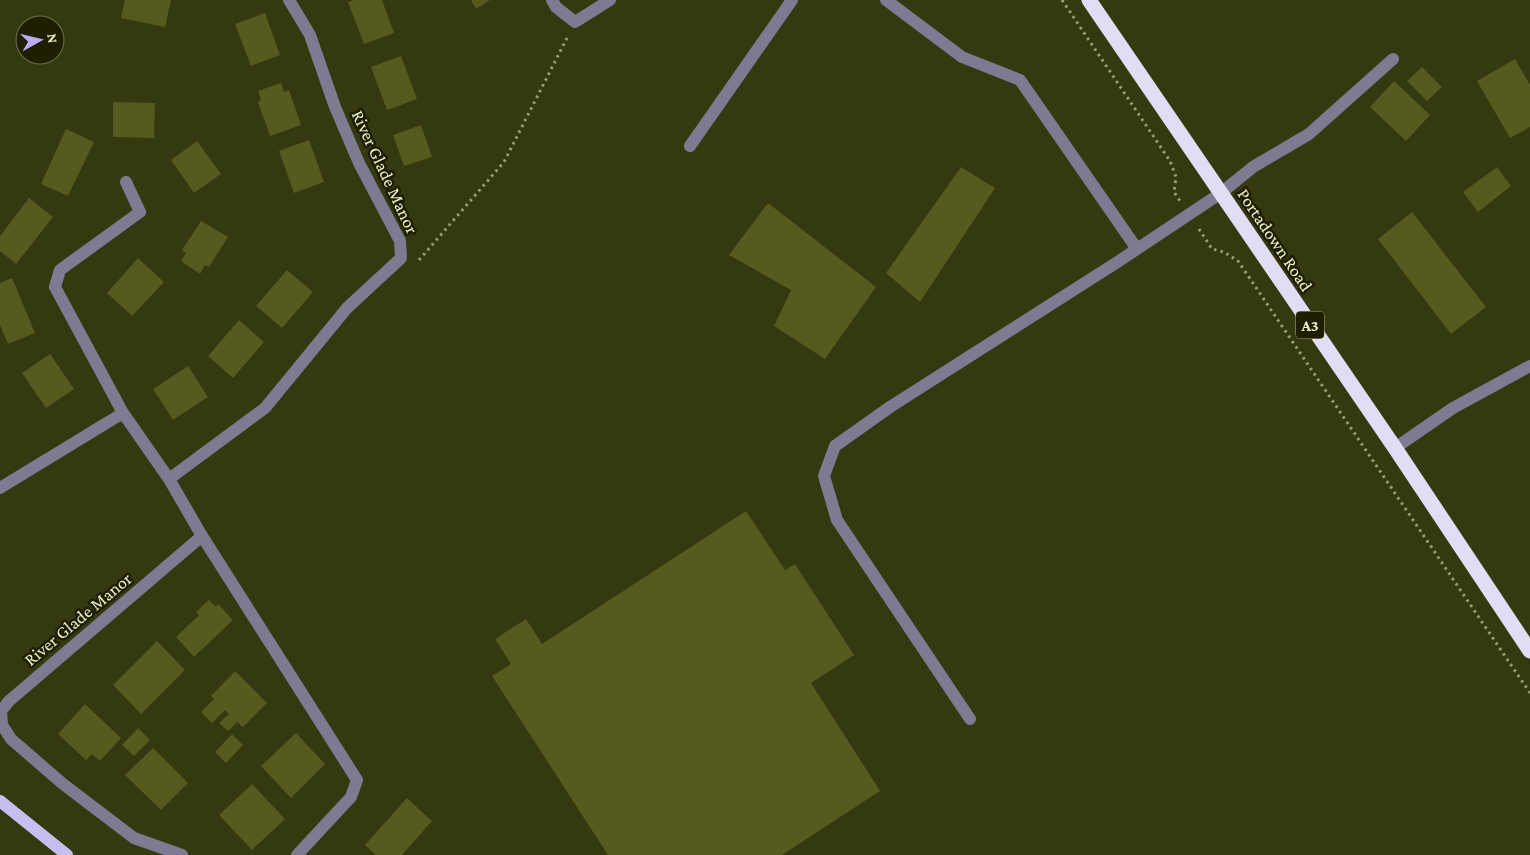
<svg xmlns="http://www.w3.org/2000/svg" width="1530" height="855" font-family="'Crimson Pro',serif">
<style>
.building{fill:#555a1f}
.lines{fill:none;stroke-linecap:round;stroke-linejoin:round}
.path{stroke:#989d75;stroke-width:3;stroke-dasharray:2.5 4;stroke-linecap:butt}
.minor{stroke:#7e7a92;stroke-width:12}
.major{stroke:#c7bdee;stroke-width:12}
.highway{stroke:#e2ddf5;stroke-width:15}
.labels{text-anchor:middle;stroke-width:5;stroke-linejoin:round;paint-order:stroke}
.shield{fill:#1d1f00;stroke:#acb18d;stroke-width:1}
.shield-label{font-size:16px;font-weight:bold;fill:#eaf0c9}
.street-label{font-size:18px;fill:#eaf0c9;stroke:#1d1f00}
</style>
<rect width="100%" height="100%" fill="#35390f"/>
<path class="building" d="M125 0H171L165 27 121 18Z
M353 0H382L394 33 364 44 348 2Z
M471 0H490L476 9Z
M265 13 280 55 251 66 235 24Z
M401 56 417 99 387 110 371 67Z
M1515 59 1530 85V127L1510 138 1477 81Z
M1422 67 1442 87 1427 101 1407 81Z
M1394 81 1430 115 1406 141 1370 107Z
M281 83 284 92 289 90 301 125 270 136 258 102 261 100 258 91Z
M113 102 155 103 154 138 113 137Z
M421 125 432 157 404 166 393 135Z
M66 129 94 142 68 196 41 184Z
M309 140 324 182 294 193 279 151Z
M197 141 221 174 194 193 171 160Z
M961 167 995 188 920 302 886 273Z
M1497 167 1511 186 1478 212 1463 192Z
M29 198 53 217 16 264 0 251V236Z
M768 203 876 287 825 359 774 326 791 290 729 255Z
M1412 212 1486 307 1451 334 1378 239Z
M201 221 228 237 209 267 205 265 200 274 181 261 186 253 182 250Z
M138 258 164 282 132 316 107 293Z
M287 270 313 292 282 328 256 306Z
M12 278 35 333 8 344 0 325V283Z
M239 320 264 342 233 378 208 356Z
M50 354 74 389 46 408 22 373Z
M188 366 208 397 173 420 153 389Z
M746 511 785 570 795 564 854 655 811 683 880 791 782 855H608L492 676 511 664 495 639 526 619 542 644Z
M209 600 216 607 218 604 233 620 194 657 176 637 199 615 196 612Z
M157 641 185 670 141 714 113 685Z
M235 671 267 703 243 727 237 722 228 731 219 723 229 714 225 710 212 723 201 712 214 699 211 696Z
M85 704 121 738 100 761 92 754 86 760 58 734Z
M138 728 150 740 134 756 122 745Z
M296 733 325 764 291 798 261 766Z
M232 734 243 745 226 763 215 752Z
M153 748 188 783 161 810 125 775Z
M252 784 285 819 252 850 219 815Z
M407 798 432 821 402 855H376L365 845Z"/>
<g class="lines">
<path class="path" d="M1062 0 1170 161 1176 177 1174 192 1180 201
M1199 229 1212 249 1224 252 1238 261 1530 693
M419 260 504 162 568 36"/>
<path class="minor" d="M552 0 556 7 575 22 610 0
M886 0 962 57 1020 80 1137 249
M690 146 792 0
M126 182 140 212 60 270 55 287 123 413 169 479 202 536
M1395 448 1453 408 1530 366
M169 479 265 408 347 308 401 258 400 241 359 163 335 107 310 35 289 0
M0 488 123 413
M970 719 837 520 824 476 835 446 890 407 1116 263 1221 193 1253 167 1309 134 1393 59
M182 855 134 838 63 784 11 739 2 725 1 711 9 701 202 536 357 780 351 797 297 855"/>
<path class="major" d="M0 801 67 855"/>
<path class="highway" d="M1089 0 1395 448 1530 651"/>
</g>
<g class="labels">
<rect class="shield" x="1296" y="311.5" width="28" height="27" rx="4"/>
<g class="shield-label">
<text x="1310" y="331">A3</text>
</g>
<g class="street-label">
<text transform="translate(385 172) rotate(65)" y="6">River Glade Manor</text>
<text transform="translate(1275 240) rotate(56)" y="6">Portadown Road</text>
<text transform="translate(78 619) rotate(-40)" y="6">River Glade Manor</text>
</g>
</g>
<g transform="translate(40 40) rotate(82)"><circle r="24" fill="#1d1f00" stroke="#6f7350"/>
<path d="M0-4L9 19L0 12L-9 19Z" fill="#bbaaf6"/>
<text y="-8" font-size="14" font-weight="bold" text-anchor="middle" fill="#eaf0c9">N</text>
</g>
</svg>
